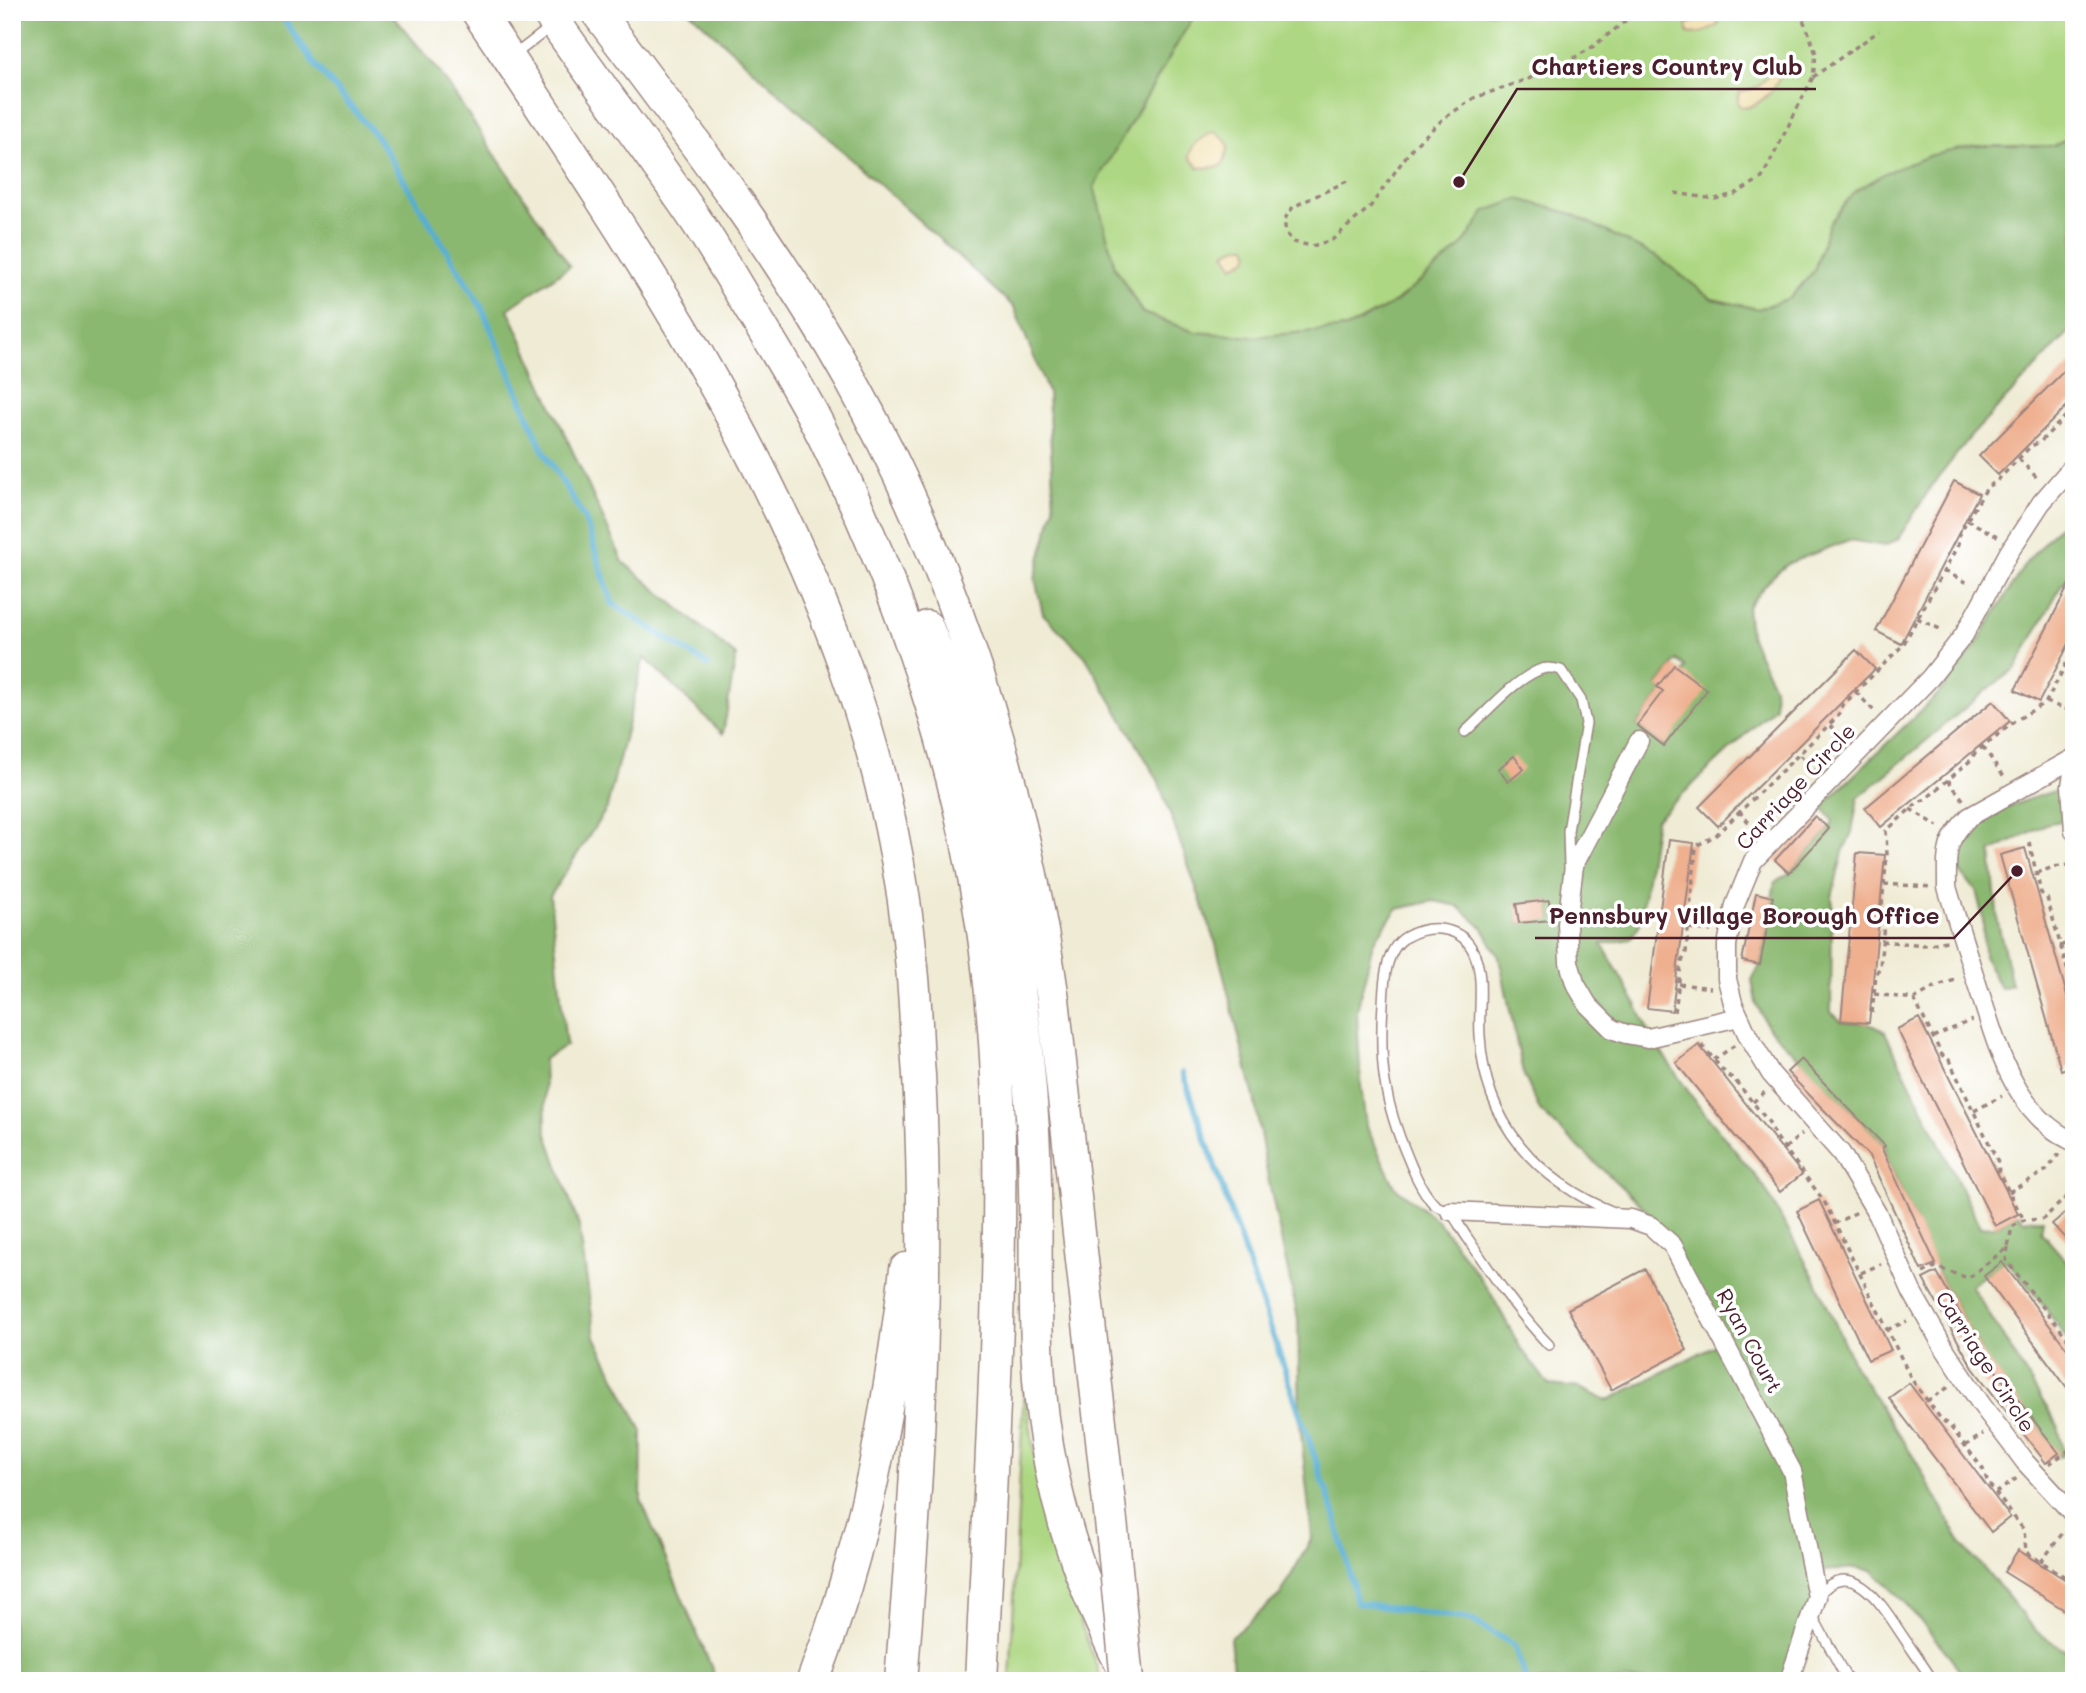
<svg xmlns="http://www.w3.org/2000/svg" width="2086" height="1693" font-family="Mali,sans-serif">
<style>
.green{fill:#add782;stroke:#7c7b56;stroke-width:2}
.forest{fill:#8ab870;stroke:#6a6c4e;stroke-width:2;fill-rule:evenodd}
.sand{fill:#eeda9e;stroke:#9c7c64;stroke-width:2}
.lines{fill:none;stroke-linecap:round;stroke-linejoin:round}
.stream{stroke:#56aed3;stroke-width:6}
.building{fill:#efb090}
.service-casing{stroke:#9c8580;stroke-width:12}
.minor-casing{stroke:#9c8580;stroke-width:21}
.motorway-casing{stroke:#9c8580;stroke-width:35}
.path{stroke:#9c8580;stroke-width:3.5;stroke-dasharray:5 5;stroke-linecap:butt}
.service{stroke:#fff;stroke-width:9}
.minor{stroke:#fff;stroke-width:18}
.motorway{stroke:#fff;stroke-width:32}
.motorway-bridge-casing{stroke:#9c8580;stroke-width:35;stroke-linecap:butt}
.motorway-bridge{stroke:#fff;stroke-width:32}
.labels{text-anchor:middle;stroke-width:7;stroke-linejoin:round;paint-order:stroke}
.street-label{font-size:21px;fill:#4a1f2b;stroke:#fff}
.leader{fill:none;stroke:#4a1f2b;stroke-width:2.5}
.callout-dot{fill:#4a1f2b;stroke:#fff;stroke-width:2.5}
.callout-label{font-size:23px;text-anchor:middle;font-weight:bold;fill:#4a1f2b;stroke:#fff;stroke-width:7;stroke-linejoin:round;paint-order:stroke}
</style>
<rect width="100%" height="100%" fill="#fff"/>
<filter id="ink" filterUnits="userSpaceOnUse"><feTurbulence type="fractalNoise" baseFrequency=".0143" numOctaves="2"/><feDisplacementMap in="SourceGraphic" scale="14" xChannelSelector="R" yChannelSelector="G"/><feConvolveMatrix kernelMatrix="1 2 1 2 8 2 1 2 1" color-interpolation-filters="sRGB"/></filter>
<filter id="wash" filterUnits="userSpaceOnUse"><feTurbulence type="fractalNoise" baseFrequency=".00686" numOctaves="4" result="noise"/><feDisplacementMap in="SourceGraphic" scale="28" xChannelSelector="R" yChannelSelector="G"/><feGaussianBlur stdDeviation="1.57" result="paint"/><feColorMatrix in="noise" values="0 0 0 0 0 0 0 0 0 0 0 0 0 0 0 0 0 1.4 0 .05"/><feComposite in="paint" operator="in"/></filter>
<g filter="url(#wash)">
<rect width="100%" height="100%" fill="#efebd4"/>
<path class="green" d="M944 12H2074V136L2054 146H1975L1854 193 1829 224 1814 271 1790 298 1758 309 1712 299 1659 258 1572 214 1486 211 1462 246 1396 302 1347 328 1254 337 1195 332 1143 313 1115 267Z
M1024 1384 1045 1525 1102 1681H1010Z"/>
<path class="forest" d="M12 12H390L439 71 570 266 508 309 623 562 736 656 723 734 644 657 607 808 550 896 566 1045 544 1059 546 1131 579 1226 595 1337 642 1431 641 1500 717 1681H12Z
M690 12H1196L1094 186 1115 267 1142 313 1195 332 1254 337 1347 328 1396 302 1462 246 1486 211 1519 199 1572 214 1659 258 1712 299 1758 309 1790 298 1814 271 1829 224 1854 192 1887 172 1932 155 1975 146H2054L2074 136V327L1971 436 1931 487 1898 539 1885 546 1849 540 1789 563 1772 577 1747 607 1750 636 1774 687 1775 707 1656 819 1640 924 1630 939 1602 944 1636 1004 1651 1037 1697 1104 1763 1185 1815 1279 1855 1367 1916 1461 1962 1545 1995 1581 2037 1632 2074 1656V1681H1967L1949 1655 1906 1604 1873 1571 1856 1568 1812 1572 1817 1597 1789 1681H1234L1230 1638 1280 1595 1312 1538 1300 1424 1298 1319 1266 1168 1254 1097 1216 944 1158 780 1085 656 1043 614 1035 578 1054 508 1048 393 1014 307ZM1677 660 1686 667 1683 672 1664 746 1637 725 1663 691 1657 686ZM1549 900 1551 919 1519 923 1517 904ZM1434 901 1458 906 1482 927 1499 957 1523 1073 1540 1111 1645 1209 1673 1246 1723 1341 1607 1401 1580 1388 1549 1385 1520 1347 1489 1290 1438 1221 1395 1187 1366 1126 1361 1086 1357 1011 1373 943 1397 909Z
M2074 509V570L2061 586 2016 668 1984 692 1858 798 1852 832 1843 852 1832 897 1831 1012 1841 1021 1869 1023 1885 1032 1980 1227 1995 1226 2018 1214 2024 1220 2043 1219 2041 1232 2074 1270V1350L2042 1303 2006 1260 1971 1285 2058 1426 2064 1454 2059 1457 2058 1453 1984 1357 1937 1272 1935 1264 1887 1159 1885 1146 1767 1026 1756 1003 1752 980 1760 965 1775 882 1789 873 1829 829 1833 821 1822 806 1937 695 1973 650 2025 564Z
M2071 786 2073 820 2048 823 1991 852 1998 923 2012 985 2000 988 1984 956 1983 919 1976 890 1958 870C1966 812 2023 801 2071 786Z"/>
<path class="sand" d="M1715 13 1719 24C1712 30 1697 36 1688 33L1687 24Z
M1775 68 1780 75C1776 97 1730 126 1739 92L1758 87Z
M1214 131 1225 140 1229 146 1224 162 1220 167 1199 168 1189 157C1191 143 1203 138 1214 131Z
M1239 246H1247L1250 254 1247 259 1234 266 1225 253Z"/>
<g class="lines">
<path class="stream" d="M279 12 316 66 378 138 482 308 542 448 585 519 612 603 708 665
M1183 1073 1335 1516 1357 1603 1470 1619 1514 1645 1526 1681"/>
</g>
<g id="blocks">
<path class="building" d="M2074 361V399L1998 475 1979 456Z
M1954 481 1979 494 1901 644 1876 631Z
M2074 575V634L2039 702 2015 690Z
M1856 650 1875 669 1718 826 1699 807Z
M1674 665 1707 690 1664 746 1637 725 1663 691 1657 687Z
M1993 701 2010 721 1881 827 1865 808Z
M1514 756 1524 769 1508 782 1498 769Z
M1815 816 1829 829 1789 873 1775 860Z
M1669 840 1694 843 1672 1011 1647 1008Z
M2025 848 2074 1020V1066L2061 1070 2000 855Z
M1857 853 1885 855 1869 1023 1841 1021Z
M1756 893 1773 897 1760 965 1742 961Z
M1549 900 1551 920 1519 923 1516 904Z
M1919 1018 2018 1214 1995 1226 1897 1029Z
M1699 1045 1802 1174 1780 1192 1676 1063Z
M1801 1059 1885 1146 1882 1149 1936 1264 1921 1270 1869 1156 1787 1072Z
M1819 1200 1891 1350 1868 1360 1797 1211Z
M2074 1205V1248L2052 1224Z
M2002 1262 2074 1358V1397L1984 1276Z
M1645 1269 1687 1350 1611 1390 1568 1309Z
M1937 1272 1982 1353 2059 1453 2046 1463 1973 1368 1923 1279Z
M1909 1383 2010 1517 1991 1532 1889 1398Z
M2018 1550 2074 1585V1616L2004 1572Z"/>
</g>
</g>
<g filter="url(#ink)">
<use href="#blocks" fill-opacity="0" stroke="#9c8580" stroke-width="2"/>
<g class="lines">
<g class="service-casing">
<path id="service" d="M513 56 552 26
M1465 732C1486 713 1513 681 1539 670 1547 667 1553 668 1561 670L1581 700 1586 723 1568 831 1569 866
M1549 1345C1519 1314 1493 1276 1469 1240 1463 1232 1458 1222 1452 1214 1447 1208 1439 1209 1434 1204 1422 1192 1414 1173 1408 1158 1384 1102 1379 1064 1383 1004 1384 982 1385 949 1406 937 1429 924 1462 925 1474 953 1485 978 1478 1009 1480 1036 1485 1124 1537 1181 1616 1213
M1818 1596C1852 1553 1884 1608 1902 1635 1912 1650 1923 1665 1933 1681
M1812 1615 1848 1681"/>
</g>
<g class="minor-casing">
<path id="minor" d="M2074 465 2041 503 2009 552 1964 635 1930 678 1753 861 1735 905 1727 945V979L1733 1003 1748 1036 1771 1074 1841 1153 1878 1215 1912 1292 1943 1346 1981 1404 2025 1462 2074 1515
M1639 741 1574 865 1567 924 1569 962 1575 983 1588 1005 1612 1029 1626 1034 1648 1038 1739 1017
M2074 758 1969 817C1944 842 1947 853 1947 887 1958 923 1969 960 1981 996 1999 1052 2016 1115 2074 1142
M2074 767 2071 786 2074 831
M1450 1211 1631 1219 1651 1226 1673 1246 1792 1471 1817 1597 1789 1681"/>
</g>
<g class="motorway-casing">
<path id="motorway" d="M478 12C622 228 769 441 853 689 883 775 904 877 912 968 916 1003 916 1039 919 1075 930 1277 918 1479 901 1681
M548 12C598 86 654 156 703 231 721 259 737 287 754 315 779 356 804 396 825 439 911 612 971 801 991 993 1002 1103 1000 1214 997 1324 993 1443 987 1562 981 1681
M597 12C686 130 776 247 849 377 956 569 1021 782 1053 999L1114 1548
M927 627C990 782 1020 950 1032 1116 1040 1216 1030 1318 1043 1418 1054 1509 1084 1593 1126 1673
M813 1681C865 1546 889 1411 906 1269"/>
</g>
<path class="path" d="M1813 77 1879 31
M1347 181 1293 207 1284 220 1286 233 1293 242 1312 246 1332 240 1370 207 1412 148 1443 119 1474 98 1553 70 1591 48 1637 12
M1675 193 1715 199 1735 194 1762 178 1813 77 1816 54 1807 28 1799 12
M2019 459 2039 480
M1967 520 1999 537
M1944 571 1970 584
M1917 618 1944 631
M1856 692 1874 711
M2046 702 2074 712
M1830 725 1846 742
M1983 747 2005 778
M1800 755 1816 772
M1948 780 1964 801
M1910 809 1938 826
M1739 811 1756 831
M2029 842 2041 893 2047 898 2074 993
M2036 873 2054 867 2074 864
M1884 884 1931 887
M1689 928 1711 931
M1882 941 1924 945 1947 941
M2060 946 2074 940
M1679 984 1711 988
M1874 994 1914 999 1935 987 1958 979
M1914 999 1942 1055 1949 1060 1998 1162 1999 1173 2024 1220
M1675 1012 1681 964 1686 952 1696 846 1716 835 1838 716 1842 706 1903 645 1958 545 1959 536 1967 520 1988 486 1996 482 2031 446 2040 442 2074 408
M1872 1013 1876 974 1880 967 1885 912 1882 904 1887 855 1886 831 1918 802 1926 799 1971 760 1975 753 2015 721 2046 702 2074 649
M1933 1037 1972 1020
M1702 1045 1726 1074 1734 1079 1771 1125 1774 1134 1824 1201 1912 1380 1941 1419 1950 1426 1983 1469 1988 1483 2024 1530 2026 1552 2065 1577 2074 1580
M1714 1060 1735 1045
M1753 1102 1765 1092
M1974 1111 2002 1096
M1785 1148 1802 1134
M2009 1192 2047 1170 2059 1154
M2074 1204V1205
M1834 1224 1857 1212
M2008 1247 2006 1260 2072 1344 2074 1350
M1861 1273 1881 1264
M1923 1273 1935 1267 1968 1278 2008 1247 2012 1227 2024 1220 2043 1219 2074 1190
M1887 1330 1907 1321
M1927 1401 1949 1387
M1965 1446 1983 1434
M2049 1464 2074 1447
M1996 1493 2017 1478
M2041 1562 2065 1530"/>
<use href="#service" class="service"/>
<use href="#minor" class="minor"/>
<use href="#motorway" class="motorway"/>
<g class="motorway-bridge-casing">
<path id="motorway-bridge" d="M1114 1548 1127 1681"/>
</g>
<use href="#motorway-bridge" class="motorway-bridge"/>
</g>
</g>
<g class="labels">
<g class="street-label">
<text transform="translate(1796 787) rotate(-47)" y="7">Carriage Circle</text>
<text transform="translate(1749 1341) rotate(62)" y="7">Ryan Court</text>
<text transform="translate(1985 1362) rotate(57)" y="7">Carriage Circle</text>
</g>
</g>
<path class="leader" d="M1459 182L1517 89H1816M2017 871L1954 938H1535"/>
<g class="callout-dot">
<circle cx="1459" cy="182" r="7"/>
<circle cx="2017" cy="871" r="7"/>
</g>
<g class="callout-label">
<text x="1667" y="75">Chartiers Country Club</text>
<text x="1744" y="924">Pennsbury Village Borough Office</text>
</g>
<rect width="2086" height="1693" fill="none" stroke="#fff" stroke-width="42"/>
</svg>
